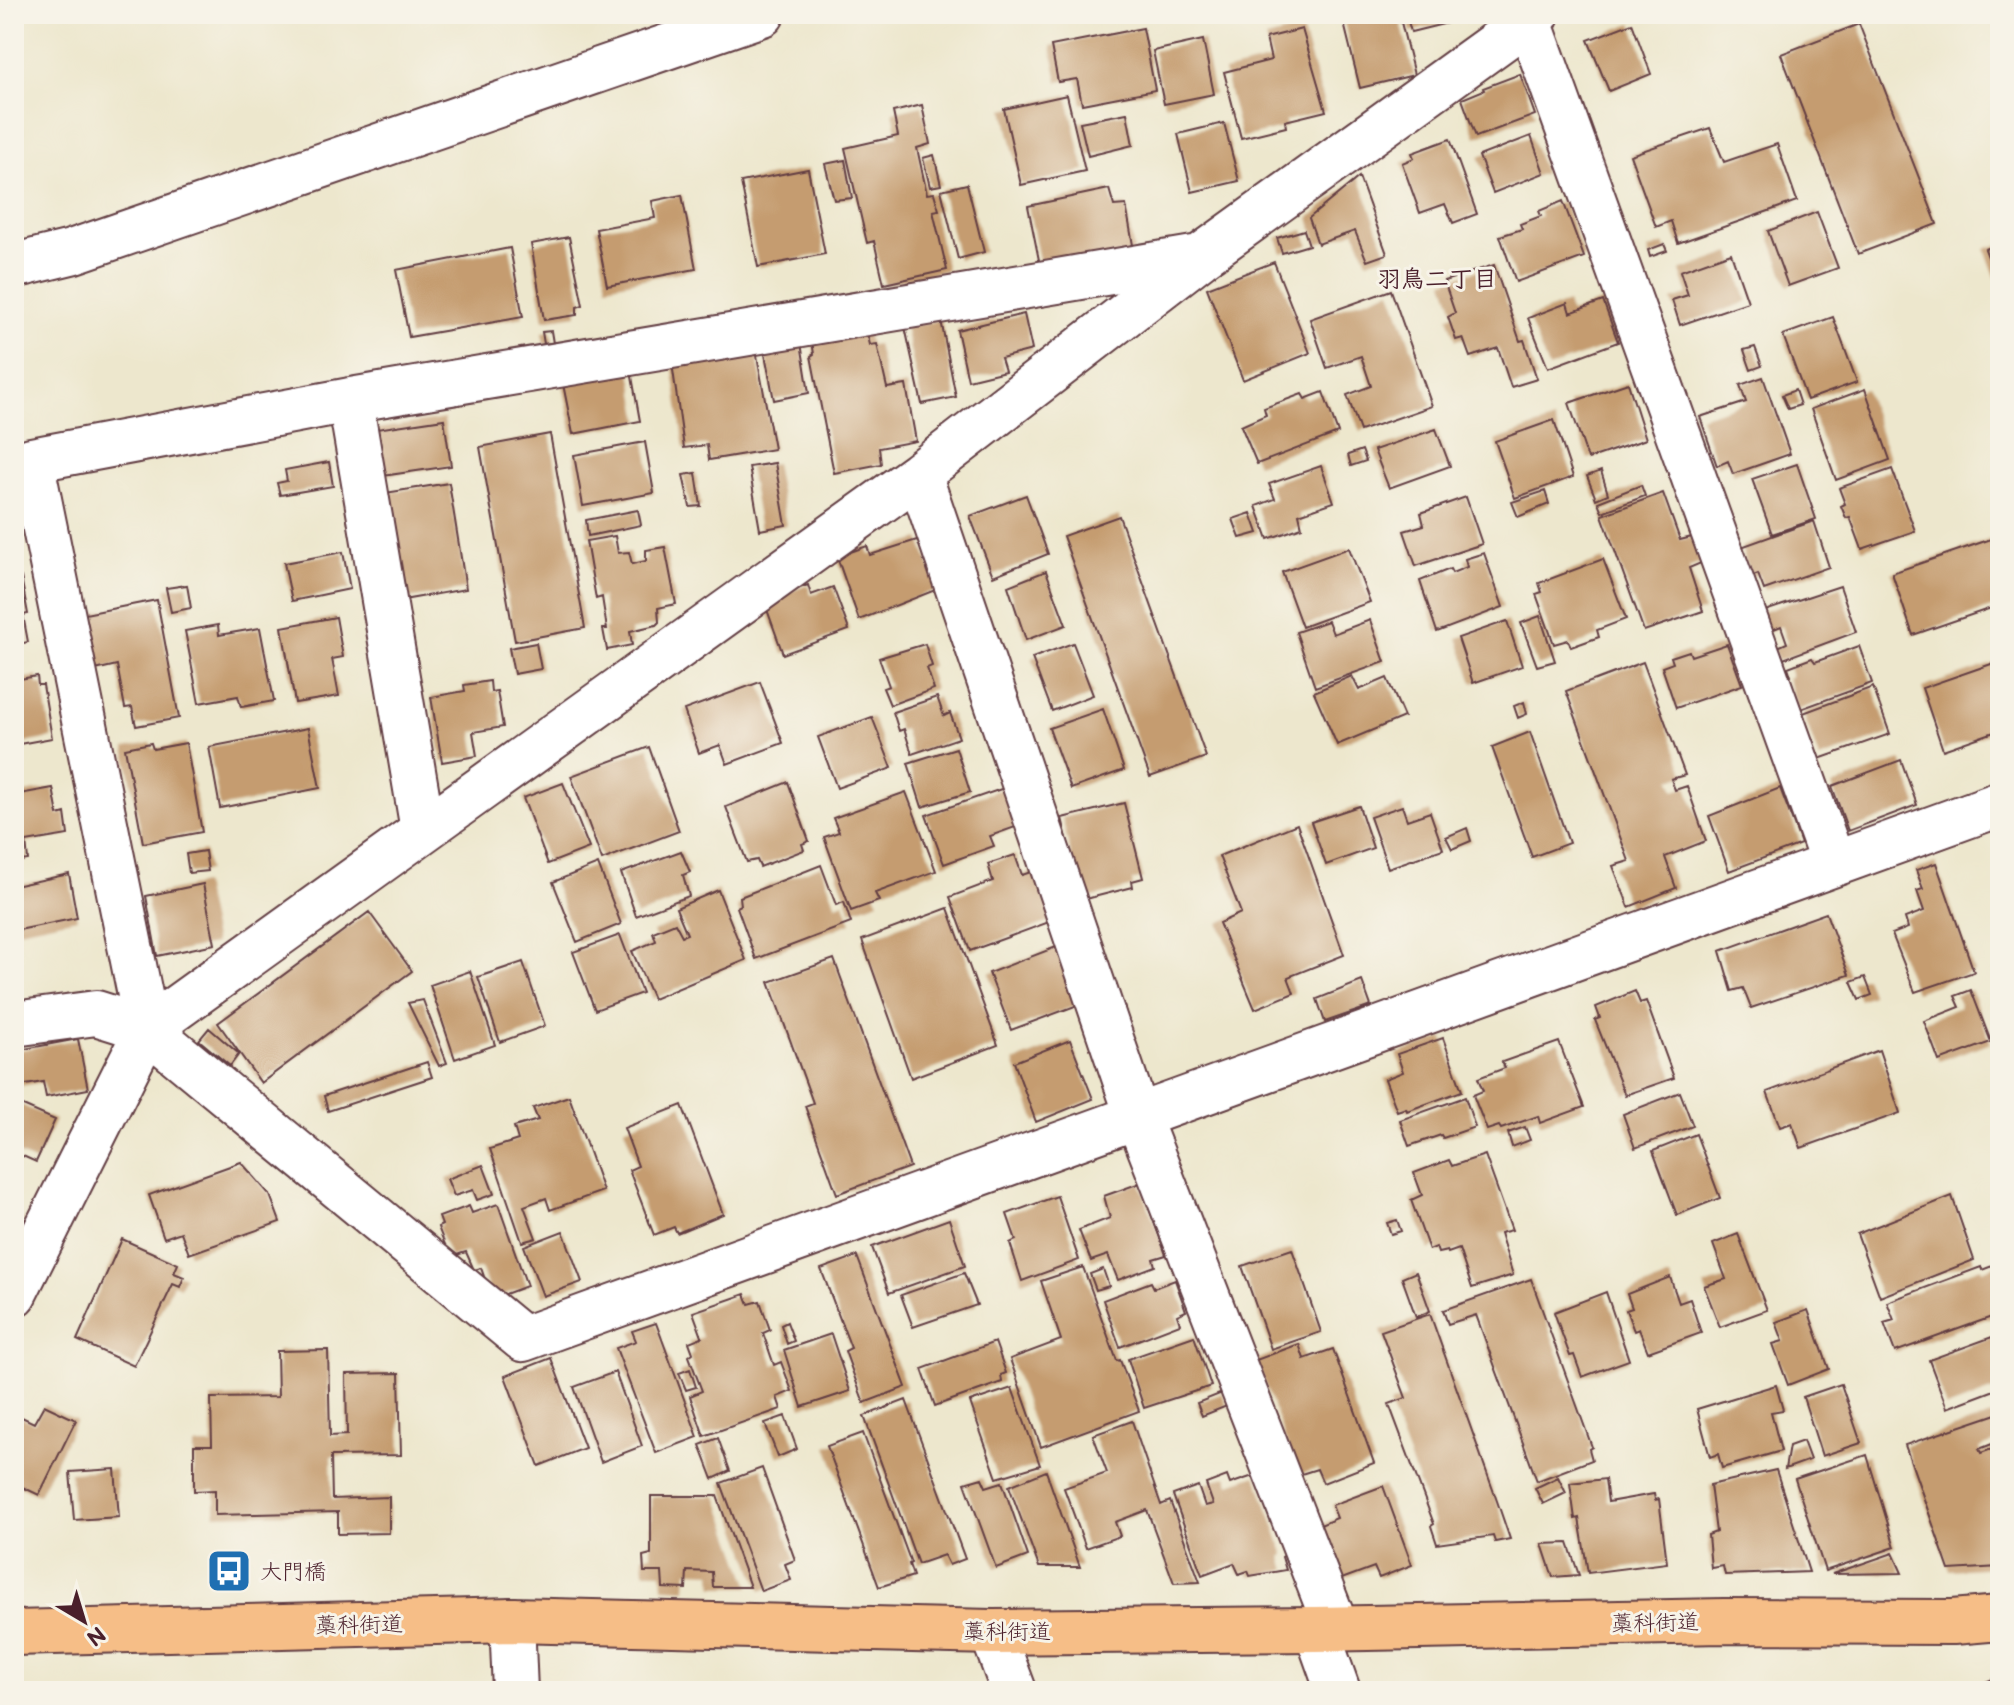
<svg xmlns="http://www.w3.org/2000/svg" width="2014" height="1705" font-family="'Balsamiq Sans','Klee One',sans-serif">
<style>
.building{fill:#c59c70}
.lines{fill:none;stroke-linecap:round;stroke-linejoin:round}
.street-casing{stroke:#623d43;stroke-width:48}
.highway-casing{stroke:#623d43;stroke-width:48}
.street{stroke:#fff;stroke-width:44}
.highway{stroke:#f6be87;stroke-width:44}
.labels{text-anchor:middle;stroke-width:6;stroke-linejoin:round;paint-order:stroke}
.poi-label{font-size:22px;fill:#4a1f2b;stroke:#f7f3e8;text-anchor:start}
.street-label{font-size:22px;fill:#4a1f2b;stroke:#f7f3e8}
.neighbourhood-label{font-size:24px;font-weight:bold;fill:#4a1f2b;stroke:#f7f3e8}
</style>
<rect width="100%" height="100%" fill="#f7f3e8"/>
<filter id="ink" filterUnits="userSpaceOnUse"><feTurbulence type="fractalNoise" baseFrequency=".0125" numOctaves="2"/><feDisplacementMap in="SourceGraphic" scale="16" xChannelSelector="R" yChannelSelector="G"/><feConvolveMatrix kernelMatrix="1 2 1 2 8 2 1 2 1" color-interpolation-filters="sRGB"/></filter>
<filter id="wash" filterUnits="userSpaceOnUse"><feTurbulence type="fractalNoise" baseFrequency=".006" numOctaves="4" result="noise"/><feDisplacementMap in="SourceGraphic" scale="32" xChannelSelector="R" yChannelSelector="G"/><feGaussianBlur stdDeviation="1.8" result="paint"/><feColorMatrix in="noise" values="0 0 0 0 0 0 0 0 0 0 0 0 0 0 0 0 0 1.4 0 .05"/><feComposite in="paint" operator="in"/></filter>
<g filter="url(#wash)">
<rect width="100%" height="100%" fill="#ede7cd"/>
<g id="blocks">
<path class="building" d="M1363 14H1399L1414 75 1360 88 1343 19Z
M1406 14H1480V15L1411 32Z
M1632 23 1651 74 1609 91 1588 40Z
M1859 24 1937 224 1858 254 1781 54Z
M1143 28 1155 90 1082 104 1077 79 1058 82 1051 46Z
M1302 29 1326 111 1285 121 1286 127 1241 138 1224 72 1271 60 1266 38Z
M1203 40 1214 94 1164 104 1153 51Z
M1520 74 1535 115 1476 137 1462 99 1484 90 1483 88Z
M1067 95 1085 171 1021 185 1004 109Z
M922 105 930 144 917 148 927 194 934 193 939 210 933 211 947 270 884 284 874 241 867 243 845 148 898 136 893 112Z
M1127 113 1133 145 1088 156 1080 122Z
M1224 123 1239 181 1192 192 1178 134Z
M1710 128 1724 162 1777 144 1797 201 1678 243 1671 221 1656 227 1630 155Z
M1531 136 1544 173 1493 193 1479 156Z
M1450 139 1477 214 1453 223 1445 204 1420 213 1402 163 1414 158 1412 153Z
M934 155 941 185 930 187 923 158Z
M845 160 852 198 834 200 825 164Z
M808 169 825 254 758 267 741 182Z
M1359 177 1387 254 1367 261 1355 231 1318 244 1309 218Z
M967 184 984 252 958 259 941 190Z
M1109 189 1114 206 1126 205 1134 251 1041 270 1028 206Z
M682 195 696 269 607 286 596 229 655 218 652 201Z
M1563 201 1584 257 1516 282 1500 236 1522 229 1520 224 1541 216 1539 211Z
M1817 212 1838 268 1788 286 1768 231Z
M1304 230 1309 245 1282 253 1277 238Z
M569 237 583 305 577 307V315L544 320 531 244Z
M1664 244 1667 251 1650 257 1648 250Z
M2000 244V289L1985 249Z
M510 248 523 317 409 337 396 270Z
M1731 253 1748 302 1680 325 1672 300 1688 295 1680 271Z
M1274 262 1310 353 1243 380 1207 288Z
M1494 265 1520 341 1524 340 1537 379 1511 387 1498 348 1470 357 1463 338 1456 340 1448 317 1455 313 1444 281Z
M1391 290 1432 406 1360 431 1347 395 1371 386 1361 356 1327 368 1310 319Z
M1603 301 1618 342 1548 368 1528 318 1567 303 1570 313Z
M1024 314 1032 350 1001 358 1005 371 968 380 957 330Z
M1833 317 1857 382 1807 400 1783 335Z
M941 320 956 397 922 404 905 327Z
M551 331 553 343 544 344 542 332Z
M867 332 870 345 877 344 887 388 906 385 916 441 879 448 881 464 834 473 811 356 814 354 812 341Z
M801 343 809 393 774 400 764 349Z
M1755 347 1762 366 1751 370 1744 350Z
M756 350 774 449 709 460 707 445 684 448 672 363Z
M631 371 640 421 573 434 563 384Z
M1763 377 1790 454 1733 474 1728 461 1717 466 1700 417 1746 402 1740 385Z
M1628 383 1646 439 1588 459 1569 403Z
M1865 389 1890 460 1836 480 1811 409Z
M1795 390 1800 405 1788 409 1782 395Z
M1323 392 1338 433 1257 464 1241 426 1266 415 1264 408 1302 394 1305 399Z
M444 419 451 466 382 476 376 429Z
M1554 420 1573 477 1515 498 1495 441Z
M1436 429 1450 466 1389 488 1374 450Z
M550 434 585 628 515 641 480 447Z
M645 442 654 493 583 506 574 455Z
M1362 450 1366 461 1351 466 1348 455Z
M329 462 333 486 280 495 277 483 287 481 285 470Z
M775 463 786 525 760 530 749 467Z
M1797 464 1816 519 1772 534 1752 479Z
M1321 466 1334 502 1299 514 1302 527 1268 539 1256 506 1275 499 1269 484Z
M1892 469 1915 531 1862 549 1850 517 1846 518 1841 506 1845 504 1839 488Z
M1601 471 1608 494 1596 499 1587 476Z
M696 473 701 506 690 507 683 475Z
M449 483 466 589 403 600 385 493Z
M1641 485 1645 496 1602 512 1598 502Z
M1545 491 1549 504 1518 517 1512 502Z
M1663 493 1680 540 1692 537 1701 563 1689 568 1703 611 1644 631 1602 515Z
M1026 495 1048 554 993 576 970 516Z
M1466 497 1482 544 1416 566 1404 531 1424 525 1421 513Z
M638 510 641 525 588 536 586 520Z
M1251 513 1258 533 1240 538 1233 519Z
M1119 516 1206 757 1150 777 1063 536Z
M1814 521 1829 567 1764 590 1758 574 1751 577 1741 547Z
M615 536 618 553 629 552 632 564 646 561V550L665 547 676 604 658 608 659 622 656 625 630 631 632 645 607 650 603 629H607L602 597 596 599 586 541Z
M2000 536V605L1913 635 1892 573Z
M920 539 938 589 859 620 837 557 867 546 870 555Z
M1349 548 1370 602 1302 627 1282 572Z
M343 552 350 589 292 601 284 563Z
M1484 553 1503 607 1437 632 1420 581 1450 569 1452 573 1467 567 1465 559Z
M1603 559 1626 619 1597 630 1599 637 1571 647 1568 640 1554 644 1536 594 1542 592 1539 583Z
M1046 571 1066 625 1026 640 1008 586Z
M21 577 28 614 23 615 28 642 14 645V578Z
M187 585 191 608 171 612 166 588Z
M808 585 811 595 833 587 849 630 783 654 764 601Z
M1840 586 1856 632 1778 661 1773 649 1787 643 1781 626 1767 632 1759 613Z
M157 600 179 718 136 726 132 707 125 708 117 665 95 670 85 614Z
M1540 616 1555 661 1537 666 1521 623Z
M336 617 343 657 332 659 339 696 295 703 282 627Z
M1370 620 1385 662 1315 687 1296 632 1328 621 1333 634Z
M1507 621 1522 666 1473 683 1458 638Z
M218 625 219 635 260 628 274 701 241 707 238 696 199 703 185 631Z
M536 643 541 669 514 674 509 648Z
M1073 643 1093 695 1052 711 1032 658Z
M925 644 932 666 927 668 934 689 890 705 883 688 889 686 879 658Z
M1727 644 1742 685 1676 708 1662 667 1673 663 1671 657 1689 651 1691 656Z
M1859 646 1872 683 1798 710 1787 678 1791 676 1788 667 1812 658 1815 662Z
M2000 661V730L1943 750 1922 688Z
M1643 662 1685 775 1671 779 1675 790 1687 786 1706 841 1665 857 1676 888 1629 907 1613 866 1629 861 1566 691Z
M37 676 38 685H43L52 738 14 745V680Z
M1352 676 1359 690 1387 678 1404 717 1337 745 1314 692Z
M490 681 491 692 497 691 503 727 473 732 477 756 442 762 431 697 465 691 464 685Z
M760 682 783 743 727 764 720 745 699 753 684 710Z
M1873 687 1890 734 1819 759 1803 713Z
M937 697 944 716 950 713 959 738 912 754 904 729 899 731 893 712Z
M1524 702 1527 714 1518 718 1514 706Z
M1103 709 1124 770 1071 789 1049 728Z
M872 717 892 768 837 788 818 737Z
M308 728 320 788 220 808 209 747Z
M1530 732 1569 843 1532 857 1492 747Z
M151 743 153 749 186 743 202 832 143 843 125 748Z
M649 747 679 831 602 860 571 776Z
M956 748 970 792 922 807 908 763Z
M1901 760 1917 805 1848 831 1832 786Z
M788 782 809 841 802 844 804 850 760 867 757 860 747 862 726 807Z
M563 783 589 848 548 864 523 798Z
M1007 787 1021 825 990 836 994 846 944 864 926 815Z
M53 788 58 815 65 813 68 835 26 842 28 860 14 862V795Z
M1780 788 1801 844 1729 871 1709 816Z
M906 792 936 871 875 893 879 901 851 911 824 837 839 832 833 818Z
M1124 803 1143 878 1132 881 1133 887 1082 900 1062 818Z
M1359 806 1373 848 1326 865 1311 822Z
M1402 806 1407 820 1430 812 1443 849 1388 868 1370 817Z
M1297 824 1344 955 1288 977 1294 993 1255 1009 1219 923 1241 913 1219 856Z
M1467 828 1471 841 1452 849 1446 837Z
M205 851 208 871 189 873 186 854Z
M681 851 690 872 683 875 689 896 636 916 621 873Z
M1015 855 1022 875 1034 871 1052 921 970 951 950 897 993 881 988 864Z
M1936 863 1974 972 1915 992 1892 934 1908 928 1905 918 1924 911 1917 891 1923 889 1916 870Z
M598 864 621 924 577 942 553 882Z
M821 865 836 905 844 902 851 923 756 959 737 907 741 905 740 897Z
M69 874 77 918 14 931V886Z
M203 884 215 944 157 956 146 896Z
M718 890 746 960 653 999 632 951 656 941 653 932 675 923 682 936 687 934 676 908Z
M948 908 998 1045 911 1078 862 940Z
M369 912 412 971 261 1083 218 1023Z
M1826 913 1849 975 1751 1008 1743 988 1732 991 1720 951Z
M620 935 642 993 595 1010 573 952Z
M1056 947 1078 1005 1011 1030 989 973Z
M834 959 910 1167 837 1194 805 1106 813 1103 769 982Z
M523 962 545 1026 500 1042 478 977Z
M470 971 495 1045 455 1059 430 985Z
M1865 977 1872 995 1859 1000 1851 982Z
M1362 981 1371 1006 1325 1022 1317 999Z
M1971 990 1991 1042 1939 1061 1924 1021 1960 1007 1955 996Z
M1635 991 1640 1003 1646 1001 1674 1078 1625 1095 1595 1020 1600 1018 1596 1007Z
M423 1000 447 1063 439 1066 408 1003Z
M209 1028 239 1054 230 1066 199 1040Z
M1443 1038 1462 1091 1407 1111 1406 1108 1397 1111 1385 1079 1403 1072 1397 1054Z
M78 1039 88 1089 46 1097 43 1082 14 1087V1051Z
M1070 1040 1093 1099 1036 1122 1014 1062Z
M1559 1042 1584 1107 1540 1123 1538 1116 1501 1129 1499 1126 1487 1130 1473 1095 1483 1091 1478 1078 1505 1068 1502 1062Z
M1879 1050 1900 1113 1801 1148 1792 1123 1780 1127 1767 1092Z
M427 1062 432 1077 328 1111 324 1096Z
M1680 1092 1693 1126 1635 1148 1623 1114Z
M569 1096 603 1191 550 1210 546 1198 524 1206 536 1238 522 1242 490 1149 518 1140 514 1127 538 1120 533 1108Z
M1465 1097 1475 1127 1443 1138 1441 1135 1409 1146 1400 1120Z
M14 1102 55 1120 36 1162 14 1152Z
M682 1105 723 1214 677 1233 674 1227 654 1235 629 1170 638 1166 624 1128Z
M1525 1127 1530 1140 1512 1147 1508 1133Z
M1696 1134 1720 1198 1677 1215 1653 1151Z
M1485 1155 1512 1230 1500 1233 1513 1275 1472 1288 1459 1249 1448 1253 1447 1251 1438 1253 1436 1247 1429 1250 1411 1200 1422 1195 1414 1173 1449 1160 1452 1166Z
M241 1162 270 1195 280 1222 189 1254 181 1232 164 1238 149 1195Z
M483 1165 494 1194 477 1200 473 1190 454 1196 447 1179Z
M1140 1183 1166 1255 1153 1259 1155 1266 1118 1280 1108 1255 1091 1261 1079 1230 1110 1218 1104 1196Z
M1057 1196 1079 1260 1022 1281 1010 1243 1016 1240 1007 1214Z
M1952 1196 1974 1260 1880 1297 1857 1234Z
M498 1204 527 1286 492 1299 481 1268 474 1270 466 1252 450 1257 438 1227 442 1225 439 1217 469 1206 472 1213Z
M14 1215 24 1219 14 1240Z
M949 1219 965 1266 889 1293 872 1247Z
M1397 1220 1401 1231 1391 1234 1387 1223Z
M563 1231 582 1282 543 1296 524 1246Z
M1738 1234 1767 1310 1720 1327 1704 1286 1726 1279 1713 1244Z
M122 1239 178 1264 174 1273 184 1277 180 1287 173 1284 134 1366 77 1340Z
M1292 1249 1321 1332 1271 1349 1242 1266Z
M857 1256 906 1387 864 1403 845 1351 851 1348 821 1269Z
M2000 1263V1314L1895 1352 1884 1323 1894 1320 1887 1302 1981 1267 1982 1270Z
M1083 1267 1117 1361 1120 1360 1139 1411 1041 1447 1010 1359 1061 1340 1041 1281Z
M1103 1269 1109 1286 1096 1290 1090 1274Z
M1416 1272 1430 1311 1416 1317 1402 1278Z
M964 1273 977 1305 913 1327 901 1295Z
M1670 1277 1679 1303 1690 1299 1701 1333 1648 1352 1639 1329 1634 1331 1626 1310 1632 1308 1627 1294Z
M1531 1279 1592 1447 1589 1449 1592 1460 1537 1481 1476 1315 1448 1324 1443 1310Z
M1175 1280 1186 1311 1177 1315 1180 1324 1120 1347 1103 1300 1151 1282 1154 1288Z
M1606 1292 1629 1360 1582 1377 1574 1355 1570 1356 1554 1312Z
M745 1294 749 1304 760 1301 770 1330 763 1333 774 1365 781 1362 792 1391 777 1397 781 1409 704 1436 690 1396 702 1391 689 1356 693 1353 689 1342 702 1337 693 1312Z
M1808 1310 1829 1369 1788 1385 1773 1344 1783 1341 1776 1322Z
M1430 1314 1497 1501 1510 1539 1495 1542 1493 1536 1437 1544 1431 1526 1434 1524 1389 1404 1406 1398 1381 1331Z
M787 1322 794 1341 787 1344 781 1325Z
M656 1323 698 1437 656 1453 616 1348 636 1341 632 1331Z
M831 1334 850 1391 802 1407 784 1350Z
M1194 1336 1211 1386 1144 1408 1128 1359Z
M1992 1337 2000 1358V1388L1947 1408 1929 1360Z
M995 1342 1006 1373 1001 1375 1002 1382 935 1406 922 1369Z
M1299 1344 1304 1359 1333 1349 1374 1463 1323 1483 1317 1469 1298 1475 1256 1360Z
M328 1350 330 1436 347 1435 346 1374 399 1373 401 1455 331 1456 332 1499 389 1497V1533L338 1534V1512L215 1515V1490L194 1491V1445H212L211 1398 278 1397 277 1351Z
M551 1358 585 1448 539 1466 505 1376Z
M690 1369 696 1387 686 1390 679 1373Z
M615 1372 642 1446 601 1462 574 1387Z
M1841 1384 1861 1443 1822 1456 1803 1397Z
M1776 1385 1783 1410 1771 1412 1781 1451 1722 1468 1718 1454 1710 1457 1697 1409Z
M1012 1388 1040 1465 997 1478 970 1402Z
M1222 1393 1227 1406 1202 1416 1197 1403Z
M906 1400 965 1559 949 1565 944 1555 918 1564 864 1416Z
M44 1405 76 1420 39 1495 14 1483V1433L22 1417 34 1423Z
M2000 1413V1441L1979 1449 1981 1453 2000 1446V1484L1993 1486 1995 1493 2000 1494V1567L1949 1570 1905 1445Z
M785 1416 797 1449 778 1457 765 1423Z
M1132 1421 1161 1505 1170 1501 1200 1582 1174 1583 1147 1510 1115 1522 1120 1536 1086 1548 1064 1488 1107 1473 1093 1435Z
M863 1433 911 1563 909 1564 913 1576 879 1587 827 1446Z
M718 1438 730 1471 713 1479 700 1445Z
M1803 1441 1810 1460 1785 1469 1789 1446Z
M1867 1455 1895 1547 1825 1571 1795 1479Z
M762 1468 795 1560 785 1564 791 1580 761 1591 721 1483Z
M115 1469 119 1517 74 1520 70 1472Z
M1776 1470 1809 1572 1725 1575 1723 1566 1711 1568 1708 1535 1716 1532 1710 1485Z
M1046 1471 1080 1567H1039L1009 1486Z
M1256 1475 1285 1555 1282 1557 1286 1570 1250 1576 1248 1571 1239 1574 1234 1563 1202 1575 1173 1495 1198 1486 1205 1506 1213 1504 1206 1484 1227 1476 1230 1484Z
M1558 1477 1566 1493 1543 1504 1535 1488Z
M982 1478 986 1487 1002 1482 1028 1556 996 1568 965 1483Z
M1605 1479 1608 1502 1654 1494 1655 1500 1659 1499 1667 1563 1588 1573 1579 1518 1575 1519 1570 1483Z
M1383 1486 1412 1565 1379 1578 1374 1567 1339 1580 1318 1526 1337 1518 1332 1505Z
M651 1496H717L750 1587H713L712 1572 687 1571 686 1589 663 1588 662 1572H644L643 1556 651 1554Z
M1568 1543 1579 1575 1553 1577 1542 1544Z
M1893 1553 1902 1573 1832 1574Z
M2000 1676V1691H1964Z"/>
</g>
</g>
<g filter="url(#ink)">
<use href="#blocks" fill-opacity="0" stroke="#623d43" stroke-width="2"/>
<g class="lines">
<g class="street-casing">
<path id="street" d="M1529 21 1833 863
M14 266 71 252 762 14
M350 400 423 830
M919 474 1137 1115 1336 1627
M14 1024 96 1013 147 1029 523 1339 2000 804
M147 1029 31 460 350 400 1194 258
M14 1294 147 1029 919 474 1200 257 1537 14
M512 1620 515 1691
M1316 1629 1338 1691
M992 1632 1014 1691"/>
</g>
<g class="highway-casing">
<path id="highway" d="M14 1633 512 1620 992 1632 1316 1629 1724 1621 1953 1622 2000 1618"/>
</g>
<use href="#street" class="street"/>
<use href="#highway" class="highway"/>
</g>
</g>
<defs>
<g id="bus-square" transform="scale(2.3)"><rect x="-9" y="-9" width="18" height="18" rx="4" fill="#1f6fb2" stroke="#f7f3e8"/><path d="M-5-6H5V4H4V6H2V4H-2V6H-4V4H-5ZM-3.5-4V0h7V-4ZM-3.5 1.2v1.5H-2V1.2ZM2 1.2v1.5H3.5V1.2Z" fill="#fff"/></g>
</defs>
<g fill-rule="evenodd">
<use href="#bus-square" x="229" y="1571"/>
</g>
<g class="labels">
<g class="poi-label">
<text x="260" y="1579">大門橋</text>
</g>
<g class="street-label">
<text transform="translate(1655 1622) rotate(-1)" y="8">藁科街道</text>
<text transform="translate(359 1624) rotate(-1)" y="8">藁科街道</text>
<text x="1007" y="1639">藁科街道</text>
</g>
<g class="neighbourhood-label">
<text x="1437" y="287">羽鳥二丁目</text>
</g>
</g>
<rect width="2014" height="1705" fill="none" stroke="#f7f3e8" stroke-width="48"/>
<g transform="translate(84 1621) rotate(142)" stroke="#f7f3e8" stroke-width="6" paint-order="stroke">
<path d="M0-6L14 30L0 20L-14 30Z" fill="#4a1f2b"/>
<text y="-12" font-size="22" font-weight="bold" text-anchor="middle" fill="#4a1f2b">N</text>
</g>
</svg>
